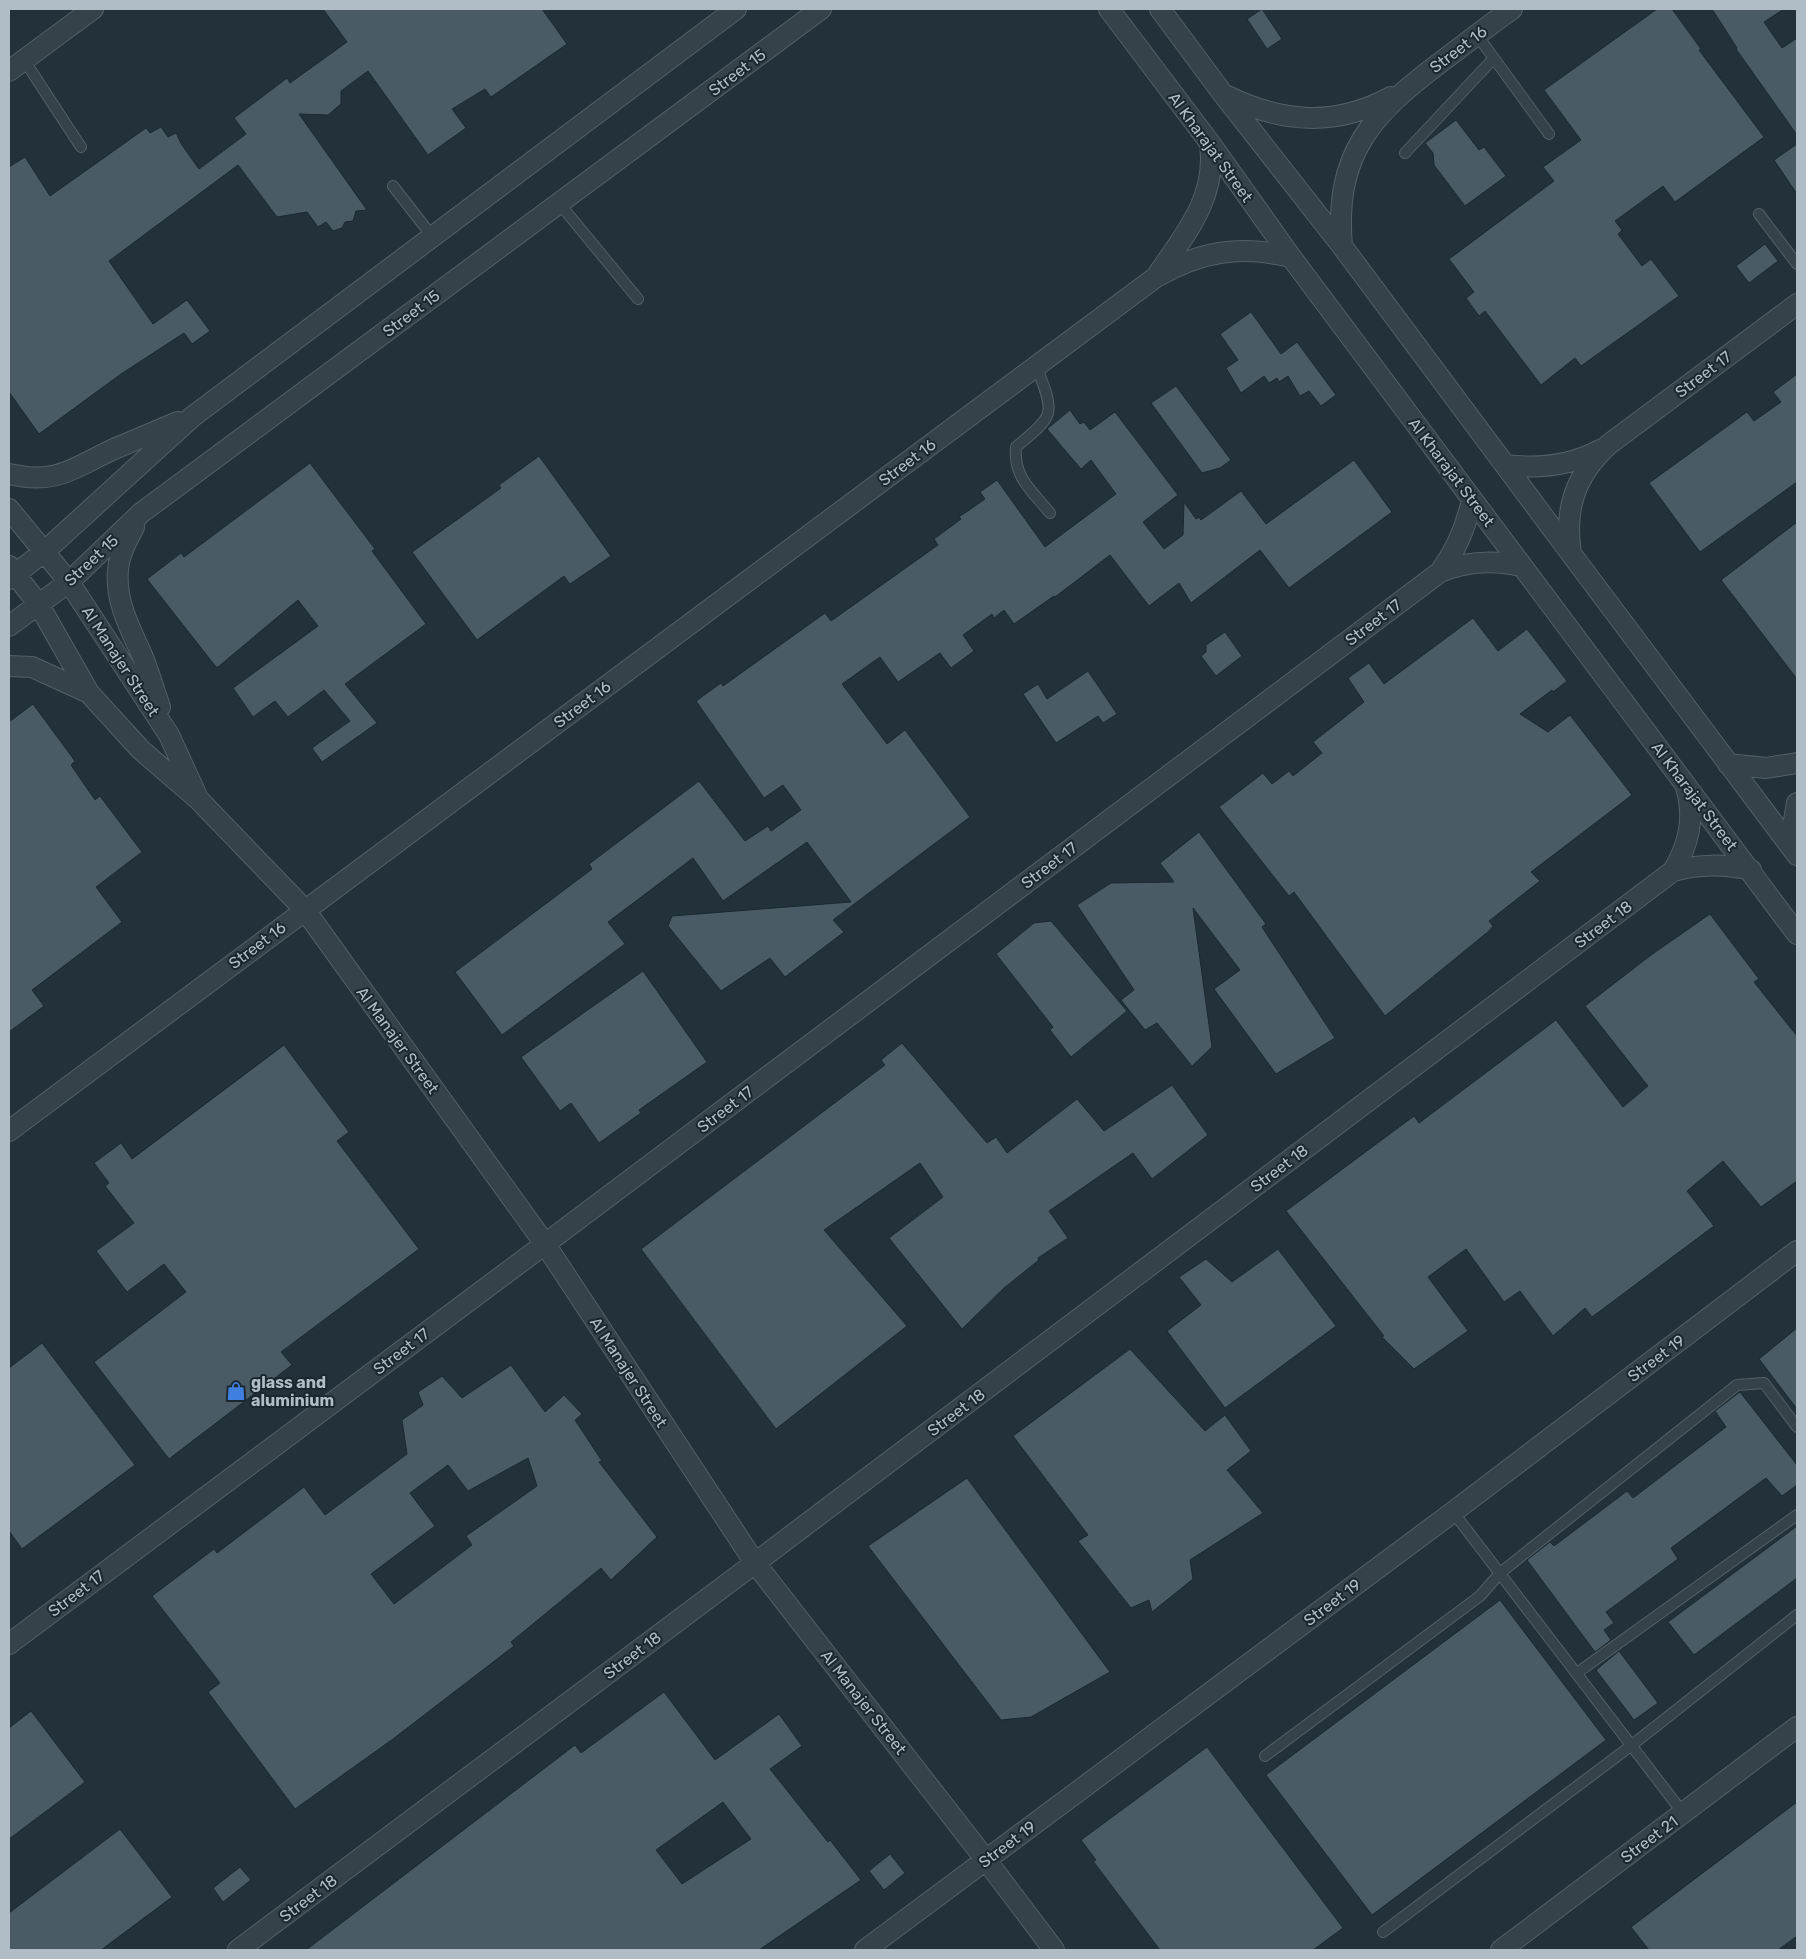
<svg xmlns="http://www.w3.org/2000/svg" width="1806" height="1959" font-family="Rubik,sans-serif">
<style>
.building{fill:#4a5b65;stroke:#1d2931;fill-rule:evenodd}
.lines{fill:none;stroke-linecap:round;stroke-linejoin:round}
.lane-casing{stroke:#546068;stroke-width:12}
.street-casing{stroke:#546068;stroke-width:22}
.lane{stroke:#36424a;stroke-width:10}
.street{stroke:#36424a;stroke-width:20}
.labels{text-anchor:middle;stroke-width:4;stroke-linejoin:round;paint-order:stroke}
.street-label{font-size:16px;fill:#b1bdc6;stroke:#1b272f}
.poi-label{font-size:16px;font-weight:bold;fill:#b1bdc6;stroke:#1b272f;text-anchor:start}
</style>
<rect width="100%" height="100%" fill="#22313a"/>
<path class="building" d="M323 9H542L567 44 491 97 485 89 452 109 466 128 428 155 368 71 341 91V104L328 115 299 114 367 210 356 211 353 221 345 222 342 228 333 231 326 222 318 227 307 212 277 217 238 165 109 261 153 324 187 300 210 331 192 344 184 333 121 374 39 434 9 392V167L25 157 50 196 146 128 150 133 161 127 168 137 176 133 182 145 199 169 246 134 234 118 287 78 290 83 347 42Z
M1262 9 1282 39 1267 49 1247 19Z
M1657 9H1672L1701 49 1699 50 1764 137 1675 202 1663 186 1615 221 1622 230 1618 234 1642 266 1651 259 1679 296 1581 366 1575 358 1541 385 1485 311 1479 316 1466 298 1474 292 1449 259 1554 181 1543 167 1581 140 1544 90Z
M1712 9H1784L1764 22 1782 48 1797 38V135L1736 49 1737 48Z
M1456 120 1479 150 1484 147 1506 176 1465 206 1434 165 1433 153 1425 143Z
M1797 144V194L1774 160Z
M1765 244 1778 261 1749 283 1736 266Z
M1251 312 1281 354 1297 342 1336 395 1321 406 1309 391 1300 396 1288 376 1279 382 1277 378 1269 383 1264 376 1241 393 1226 368 1238 360 1220 334Z
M1797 374V482L1700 552 1649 483 1747 412 1754 421 1781 402 1773 392Z
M1176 386 1231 460 1220 468 1202 473 1151 403Z
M1070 410 1080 424 1084 422 1090 430 1115 412 1178 495 1143 522 1164 549 1183 535 1184 502 1196 519 1199 517 1201 520 1241 491 1266 524 1354 460 1392 512 1289 588 1260 550 1191 603 1179 583 1149 606 1110 555 1055 597 1054 596 1014 624 1004 610 994 618 992 614 963 635 974 651 951 668 940 653 898 682 880 657 842 684 887 744 905 730 970 817 833 920 844 932 785 977 770 958 721 991 668 926 672 916 851 902 807 842 723 901 693 858 608 922 625 944 502 1035 455 972 592 869 589 864 699 781 745 841 768 826 771 831 801 810 783 785 764 798 696 701 721 683 723 686 825 613 831 621 938 545 934 539 961 519 959 517 985 499 980 492 997 480 1045 547 1116 494 1091 460 1081 469 1047 429Z
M539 456 611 556 570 584 564 576 477 640 412 552 501 488 499 485Z
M310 463 375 549 372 551 426 624 345 684 377 723 322 762 312 748 350 721 324 690 288 717 275 701 253 717 233 688 318 626 298 600 218 667H216L147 579 181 553 184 557Z
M1797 522V679L1721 580Z
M1473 618 1498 651 1527 629 1567 681 1553 692 1552 690 1520 714 1548 732 1570 715 1632 795 1531 872 1540 881 1489 921 1493 926 1489 931 1385 1016 1294 892 1289 896 1219 807 1263 773 1272 784 1289 771 1293 776 1322 753 1313 742 1364 702 1348 678 1369 663 1384 684Z
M1225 632 1242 656 1216 676 1201 656 1206 652V645Z
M1088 671 1117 714 1103 723 1098 716 1056 743 1023 694 1038 684 1047 699Z
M33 704 75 761 71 765 95 800 100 796 142 852 96 887 122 922 32 990 44 1006 9 1032V722Z
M1199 832 1266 924 1262 927 1335 1038 1276 1074 1214 989 1240 970 1193 908 1212 1047 1192 1066 1157 1023 1145 1030 1121 1000 1134 990 1077 905 1111 883 1174 882 1160 863Z
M1710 914 1759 979 1754 982 1797 1036V1181L1761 1207 1723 1161 1687 1191 1714 1226 1592 1317 1585 1308 1553 1336 1520 1291 1504 1302 1466 1249 1428 1277 1468 1331 1414 1369 1382 1337 1384 1336 1286 1211 1414 1116 1419 1123 1556 1020 1623 1107 1648 1086 1585 1006 1651 955Z
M1051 921 1127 1011 1071 1057 1050 1030 1053 1027 996 954 1034 923Z
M643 971 707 1062 639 1110 641 1113 599 1143 571 1103 560 1111 521 1057Z
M902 1043 987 1143 996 1137 1007 1153 1077 1099 1104 1131 1172 1085 1208 1135 1152 1179 1133 1153 1049 1211 1068 1238 1038 1258 1039 1260 1004 1288 962 1329 889 1238 943 1197 920 1163 824 1230 907 1326 776 1429 641 1249 885 1065 881 1060Z
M284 1045 349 1132 337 1141 419 1249 281 1352 292 1365 169 1459 94 1362 186 1292 164 1264 127 1292 96 1251 134 1223 105 1186 109 1183 94 1163 121 1143 132 1159Z
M1278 1249 1336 1326 1225 1408 1167 1331 1201 1305 1179 1277 1206 1259 1232 1282Z
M1797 1328V1409L1759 1359Z
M42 1343 135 1465 22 1549 9 1531V1368Z
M1130 1349 1205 1431 1225 1415 1251 1451 1227 1470 1263 1513 1190 1560 1193 1579 1152 1612 1149 1600 1131 1608 1078 1541 1088 1535 1013 1436Z
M511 1365 545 1412 564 1395 582 1414 575 1420 602 1461 599 1462 657 1537 611 1580 601 1568 511 1642 514 1646 393 1739 295 1809 208 1692 220 1683 152 1596 214 1549 217 1553 304 1487 325 1515 407 1454 402 1420 423 1405 418 1392 442 1376 462 1398ZM528 1458 537 1486 466 1536 472 1545 394 1604 371 1574 435 1526 410 1493 448 1465 468 1491Z
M1740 1392 1797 1465V1485L1782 1496 1766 1478 1671 1548 1678 1559 1606 1612 1614 1623 1604 1630 1611 1640 1595 1652 1527 1560 1550 1542 1554 1546 1627 1491 1633 1498 1726 1427 1715 1411Z
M967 1478 1110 1672 1031 1717 1001 1720 868 1546Z
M1797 1526V1578L1694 1655 1668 1622Z
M1500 1600 1606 1740 1372 1915 1266 1775Z
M1619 1651 1658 1703 1634 1720 1596 1670Z
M664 1692 715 1760 779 1714 802 1746 770 1769 828 1842 830 1840 861 1880 759 1950H306L575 1745 581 1753ZM723 1802 751 1839 682 1884 656 1850Z
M31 1711 85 1782 9 1839V1728Z
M1207 1747 1343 1928 1313 1950H1160L1093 1861 1096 1860 1081 1840Z
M1797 1802V1936L1778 1950H1649L1631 1927Z
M120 1829 172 1897 101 1950H9V1913Z
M890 1854 905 1873 884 1890 869 1871Z
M240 1867 251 1880 223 1902 213 1888Z"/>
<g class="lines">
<g class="lane-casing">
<path id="lane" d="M1477 35 1549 134
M24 60 81 147
M1405 153 1494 58
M393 186 432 236
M559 203 638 299
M1759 214 1797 264
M1036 366C1041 379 1053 404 1047 416 1041 428 1026 438 1016 447 1013 477 1032 491 1050 513
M1453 1512 1683 1813
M1577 1673 1797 1515
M1265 1756 1480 1596 1500 1573 1737 1385 1764 1383 1797 1427
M1383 1932 1632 1745 1797 1615"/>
</g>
<g class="street-casing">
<path id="street" d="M1109 9 1210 143 1291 257 1797 934
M1160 9 1223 94 1342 246 1572 555 1797 855
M9 71 93 9
M1227 96C1283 123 1335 127 1391 97
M1342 246C1334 153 1372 114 1441 62 1465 44 1488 26 1512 9
M1158 274C1186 233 1217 197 1210 145
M1505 465C1538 469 1570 466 1600 450
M9 474C57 485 73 468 114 449 135 440 157 431 178 422
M9 509 69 582 169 735 196 794
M134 527C127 540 119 555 118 570 115 601 130 628 142 655 149 672 154 690 160 707
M1571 553C1564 509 1575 476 1608 445L1797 304
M9 566 39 605 89 693 141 750 199 800 305 910 545 1244 755 1563 986 1860 1054 1950
M1440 572C1457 549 1466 527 1472 500
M9 579 45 551 192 417 736 9
M9 626 69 582 141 513 821 9
M9 666 32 667 89 693
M1728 764 1766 768 1797 763
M1793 849 1792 832 1797 803
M1673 871C1689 844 1695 818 1686 787
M9 1131 1156 277C1201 251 1240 245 1291 257
M9 1644 545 1244 1440 572C1468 561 1493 560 1521 566
M238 1950 755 1563 1673 871C1700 864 1723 864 1751 870
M865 1950 1453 1512 1797 1251
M1501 1950 1797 1727"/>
</g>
<use href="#lane" class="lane"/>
<use href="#street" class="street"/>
</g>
<defs>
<g id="shop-bare" transform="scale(1.5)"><path d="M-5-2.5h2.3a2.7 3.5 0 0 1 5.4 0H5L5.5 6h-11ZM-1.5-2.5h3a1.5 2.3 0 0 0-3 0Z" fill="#3f7fe0" stroke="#1b272f" stroke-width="2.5" paint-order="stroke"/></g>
</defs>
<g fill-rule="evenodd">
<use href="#shop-bare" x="236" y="1391"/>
</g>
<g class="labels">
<g class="street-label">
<text transform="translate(1458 49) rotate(-37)" y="6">Street 16</text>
<text transform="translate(737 72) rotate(-37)" y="6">Street 15</text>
<text transform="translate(1211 147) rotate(54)" y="6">Al Kharajat Street</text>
<text transform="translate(411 313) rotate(-37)" y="6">Street 15</text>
<text transform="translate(1703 374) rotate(-37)" y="6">Street 17</text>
<text transform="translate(907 462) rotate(-37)" y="6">Street 16</text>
<text transform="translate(1452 472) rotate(53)" y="6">Al Kharajat Street</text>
<text transform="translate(91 560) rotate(-43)" y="6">Street 15</text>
<text transform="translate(1373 622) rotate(-37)" y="6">Street 17</text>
<text transform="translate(121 661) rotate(57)" y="6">Al Manajer Street</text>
<text transform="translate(582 704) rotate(-37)" y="6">Street 16</text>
<text transform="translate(1695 796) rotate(53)" y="6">Al Kharajat Street</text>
<text transform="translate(1049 865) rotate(-37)" y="6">Street 17</text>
<text transform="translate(1603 924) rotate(-37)" y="6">Street 18</text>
<text transform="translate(257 945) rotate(-37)" y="6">Street 16</text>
<text transform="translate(398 1040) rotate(54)" y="6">Al Manajer Street</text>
<text transform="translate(725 1109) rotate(-37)" y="6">Street 17</text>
<text transform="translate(1279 1168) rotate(-37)" y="6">Street 18</text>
<text transform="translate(401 1351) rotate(-37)" y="6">Street 17</text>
<text transform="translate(1656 1358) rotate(-37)" y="6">Street 19</text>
<text transform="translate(629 1372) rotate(57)" y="6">Al Manajer Street</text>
<text transform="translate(956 1412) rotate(-37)" y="6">Street 18</text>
<text transform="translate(76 1593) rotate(-37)" y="6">Street 17</text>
<text transform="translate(1332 1602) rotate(-37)" y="6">Street 19</text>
<text transform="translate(632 1655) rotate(-37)" y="6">Street 18</text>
<text transform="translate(864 1702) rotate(52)" y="6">Al Manajer Street</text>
<text transform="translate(1649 1839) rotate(-37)" y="6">Street 21</text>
<text transform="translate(1007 1844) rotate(-37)" y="6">Street 19</text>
<text transform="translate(308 1898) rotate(-37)" y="6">Street 18</text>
</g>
<g class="poi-label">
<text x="251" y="1388">glass and<tspan x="251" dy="18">aluminium</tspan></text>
</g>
</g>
<rect width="1806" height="1959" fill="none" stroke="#b1bdc6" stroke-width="20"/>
</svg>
